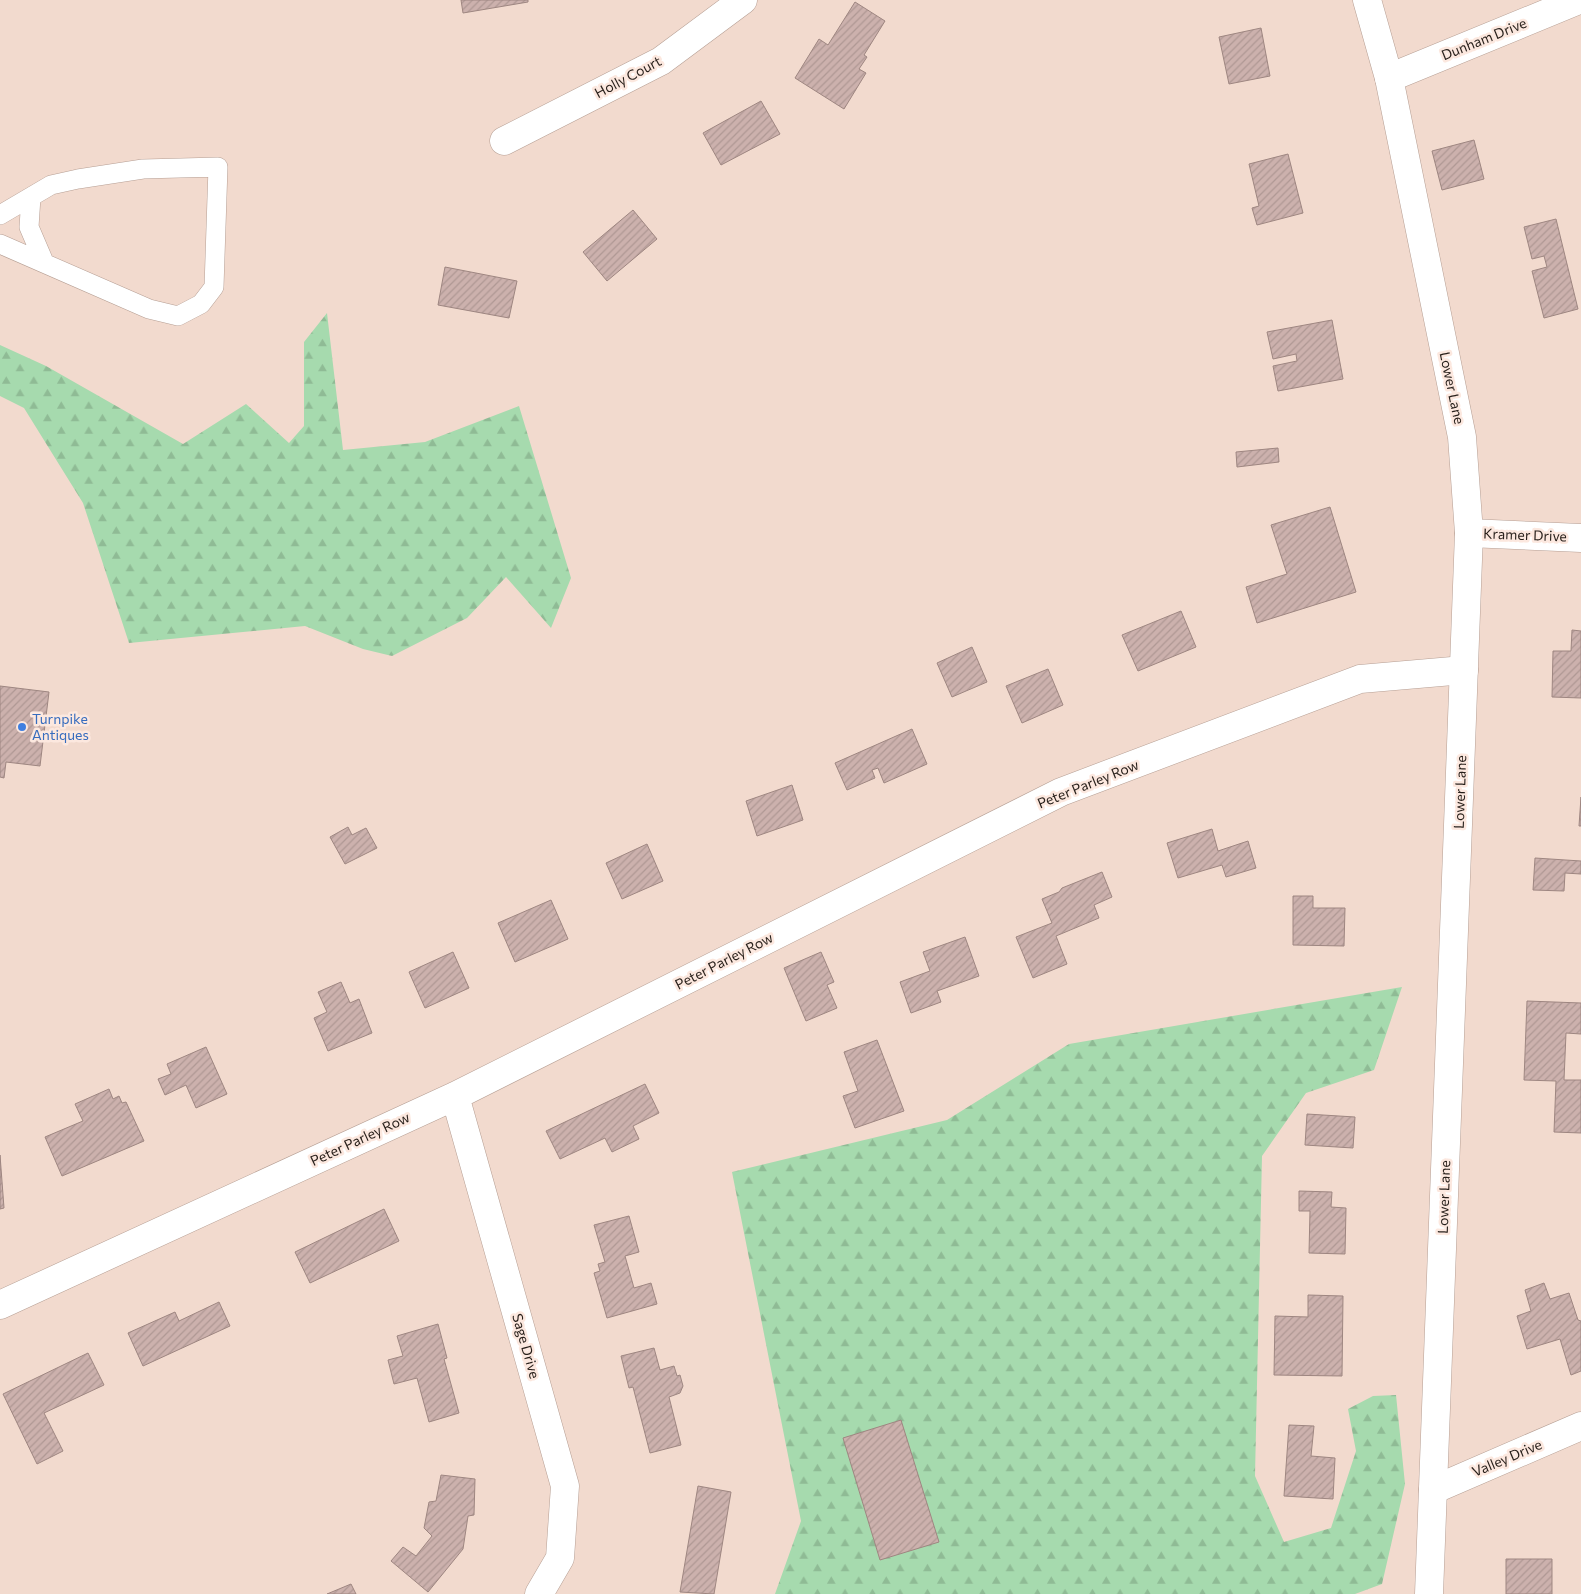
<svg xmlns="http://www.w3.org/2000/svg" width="1581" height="1594" font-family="Commissioner,sans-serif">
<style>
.forest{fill:url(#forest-firs)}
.building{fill:url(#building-hatch);stroke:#9e8681}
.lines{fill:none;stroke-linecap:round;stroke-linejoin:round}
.service-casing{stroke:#b69f94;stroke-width:20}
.minor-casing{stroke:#b69f94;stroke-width:29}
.tertiary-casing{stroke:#b69f94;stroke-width:29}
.service{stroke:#fff;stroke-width:19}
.minor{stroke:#fff;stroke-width:28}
.tertiary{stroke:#fff;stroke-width:28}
.shop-dot{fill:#3f7fe0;stroke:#fce8df;stroke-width:2}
.labels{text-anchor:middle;stroke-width:5;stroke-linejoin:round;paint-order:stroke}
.street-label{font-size:14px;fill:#261e19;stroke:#fce8df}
.shop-label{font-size:14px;fill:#366cbe;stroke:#fce8df;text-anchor:start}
</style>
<defs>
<pattern id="forest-firs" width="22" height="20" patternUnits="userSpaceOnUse" patternTransform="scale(1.25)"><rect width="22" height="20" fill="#a6daae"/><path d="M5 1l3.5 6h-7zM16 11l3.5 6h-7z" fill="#8fbb95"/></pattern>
<pattern id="building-hatch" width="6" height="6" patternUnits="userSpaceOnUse" patternTransform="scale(1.25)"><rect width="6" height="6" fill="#ccb1ad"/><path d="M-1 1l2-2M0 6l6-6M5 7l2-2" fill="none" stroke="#af9894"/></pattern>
</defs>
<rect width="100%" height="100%" fill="#f2dace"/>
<path class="forest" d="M327 313 343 450 425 442 519 406 571 578 551 628 506 577 467 618 392 656 363 649 305 626 129 643 83 503 24 408 0 396V345L46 366 183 444 246 404 289 443 304 426V342Z
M1402 987 1374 1070 1306 1093 1262 1156 1255 1476 1284 1542 1331 1528 1356 1451 1348 1409 1373 1396 1396 1395 1405 1484 1382 1584 1355 1594H775L801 1521 732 1172 947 1120 1069 1044Z"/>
<path class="building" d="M461 0H528V2L463 13Z
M855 2 885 21 864 55 867 57 859 69 866 73 844 109 795 78 819 39 828 45Z
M1261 28 1270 76 1229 84 1219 37Z
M761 101 780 134 721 165 703 133Z
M1474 140 1484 179 1442 190 1432 151Z
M1288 154 1303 213 1257 225 1252 208 1259 206 1249 164Z
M633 210 657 239 607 281 583 252Z
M1556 219 1578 309 1544 318 1532 271 1547 267 1544 256 1532 259 1524 227Z
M445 267 517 281 509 318 438 305Z
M1332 320 1343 379 1278 391 1273 366 1297 361 1296 354 1273 359 1267 332Z
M1278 448 1279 462 1237 467 1236 452Z
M1330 507 1356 592 1257 623 1246 587 1287 574 1271 525Z
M1181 611 1196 647 1138 671 1122 635Z
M1572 630 1581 631V698L1552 697 1553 651H1571Z
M972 647 987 682 952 697 937 663Z
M1048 669 1063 705 1022 723 1006 686Z
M0 686 49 692 40 766 6 762 4 778 0 777Z
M912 729 927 764 884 783 878 768 872 770 875 778 847 790 835 763Z
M792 785 803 820 757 836 746 801Z
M1581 797V826H1579Z
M348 827 352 835 366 828 377 848 345 864 330 837Z
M1212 829 1218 851 1248 841 1256 868 1226 877 1222 865 1178 878 1167 843Z
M647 844 663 881 622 899 606 863Z
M1535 858 1581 861V874L1565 873 1564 891 1533 890Z
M1102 872 1112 897 1094 905 1099 918 1056 936 1067 964 1033 978 1016 937 1052 923 1042 899 1059 892 1062 888Z
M1293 896H1313V908H1345L1344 946 1293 945Z
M551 900 568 939 515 962 498 923Z
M965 937 979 976 937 991 941 1002 911 1013 900 982 930 971 923 952Z
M453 952 469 988 425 1008 409 972Z
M821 952 834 982 827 985 837 1008 806 1021 784 968Z
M341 982 350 1003 359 999 372 1033 328 1051 314 1018 327 1012 318 992Z
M1527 1001 1581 1003V1034L1566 1033 1564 1080H1581V1133L1554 1132 1556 1081 1524 1080Z
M877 1040 904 1111 855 1128 843 1096 858 1091 844 1052Z
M206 1047 227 1094 196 1108 186 1085 165 1095 158 1079 171 1074 167 1064Z
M645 1084 659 1113 633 1126 639 1139 612 1152 605 1138 560 1159 546 1131Z
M109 1089 113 1099 119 1096 122 1103 126 1102 144 1141 62 1176 45 1137 83 1121 75 1104Z
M1307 1114 1355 1117 1353 1148 1305 1145Z
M0 1155 4 1208 0 1209Z
M1299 1191 1332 1192 1331 1207 1346 1208 1345 1254 1309 1253 1310 1211H1299Z
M384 1209 399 1241 310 1283 295 1252Z
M629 1216 639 1252 625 1256 634 1288 651 1283 657 1304 607 1318 594 1273 600 1271 598 1264 605 1262 594 1225Z
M1544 1283 1550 1299 1569 1293 1578 1320 1581 1321V1371L1571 1375 1560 1339 1527 1349 1517 1316 1531 1311 1525 1290Z
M1308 1295 1343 1296 1342 1376 1274 1375 1275 1316 1308 1317Z
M219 1302 230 1326 143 1366 128 1333 175 1312 179 1321Z
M438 1324 447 1358 444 1359 459 1413 429 1422 417 1378 394 1384 388 1360 403 1356 397 1336Z
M654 1348 660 1370 674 1366 677 1376 680 1375 683 1386 680 1393 669 1397 681 1445 650 1453 633 1387 629 1388 621 1356Z
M88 1353 104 1385 44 1413 63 1451 37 1464 3 1394Z
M901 1420 939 1542 880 1560 843 1438Z
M1289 1425 1314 1426 1311 1456 1335 1458 1333 1499 1284 1496Z
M441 1475 475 1479 474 1515 468 1516 463 1549 428 1592 391 1561 403 1547 416 1556 432 1536 424 1528 429 1502 436 1501Z
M698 1486 731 1492 714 1594 680 1592Z
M1506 1559H1552V1594H1506Z
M351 1584 356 1594H327Z"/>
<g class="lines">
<g class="service-casing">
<path id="service" d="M31 197 29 227 44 262
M0 215 51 185 78 179 143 169 218 167 214 287 201 304 178 316 149 309 0 244"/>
</g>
<g class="minor-casing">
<path id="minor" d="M1389 78 1579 0
M504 141 661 61 743 0
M1469 533 1581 538
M455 1096 565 1486 560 1558 539 1594
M0 1305 455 1096 1061 792 1360 679 1464 670
M1433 1490 1581 1426"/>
</g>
<g class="tertiary-casing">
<path id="tertiary" d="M1367 0 1389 78 1462 437 1469 533 1429 1594"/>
</g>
<use href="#service" class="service"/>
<use href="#minor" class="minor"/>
<use href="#tertiary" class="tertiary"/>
</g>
<circle class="shop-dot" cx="22" cy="727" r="5"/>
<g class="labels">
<g class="street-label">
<text transform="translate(1484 39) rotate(-22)" y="5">Dunham Drive</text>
<text transform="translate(628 77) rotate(-28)" y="5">Holly Court</text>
<text transform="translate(1452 388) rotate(78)" y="5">Lower Lane</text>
<text transform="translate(1525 535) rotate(2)" y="5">Kramer Drive</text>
<text transform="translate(1088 784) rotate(-22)" y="5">Peter Parley Row</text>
<text transform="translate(1460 792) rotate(-88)" y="5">Lower Lane</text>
<text transform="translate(724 961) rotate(-27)" y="5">Peter Parley Row</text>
<text transform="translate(360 1139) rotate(-25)" y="5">Peter Parley Row</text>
<text transform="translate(1444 1197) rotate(-88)" y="5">Lower Lane</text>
<text transform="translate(526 1346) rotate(74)" y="5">Sage Drive</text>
<text transform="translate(1507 1458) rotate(-23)" y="5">Valley Drive</text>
</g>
<g class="shop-label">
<text x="32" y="724">Turnpike<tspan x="32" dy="16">Antiques</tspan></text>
</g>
</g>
</svg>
